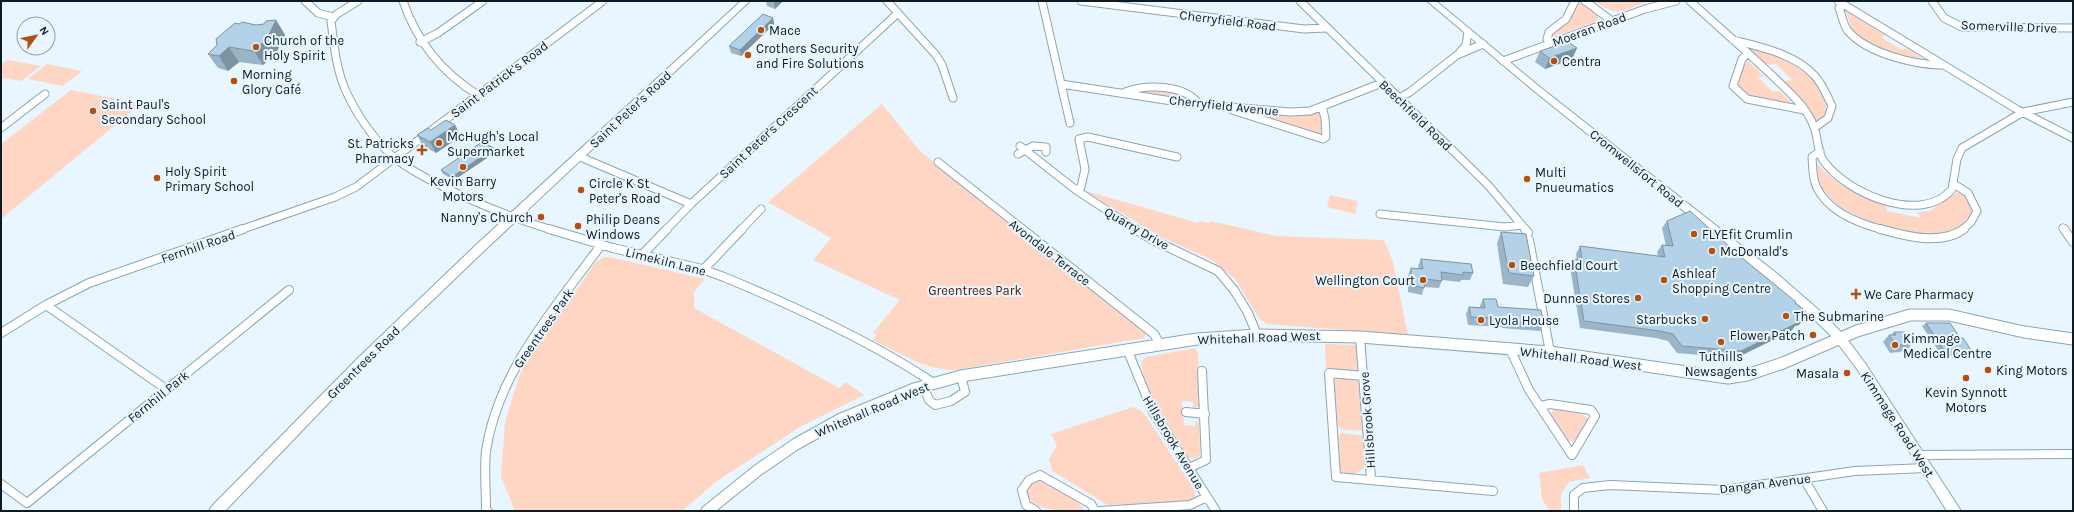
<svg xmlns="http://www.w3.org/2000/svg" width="2074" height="512" font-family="Karla,sans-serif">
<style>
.green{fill:#fed6c3}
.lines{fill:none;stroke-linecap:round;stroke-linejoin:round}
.minor-far1-casing{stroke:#88a6bb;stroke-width:9}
.minor-casing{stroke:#88a6bb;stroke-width:10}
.tertiary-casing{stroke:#88a6bb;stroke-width:13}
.secondary-casing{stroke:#88a6bb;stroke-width:2}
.minor-far1{stroke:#fff;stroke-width:7}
.minor{stroke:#fff;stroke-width:8}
.tertiary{stroke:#fff;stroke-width:11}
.secondary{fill:#fff;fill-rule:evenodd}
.wall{fill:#9ab5c8}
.shaded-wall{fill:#7d93a2}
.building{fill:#b3d2e8;stroke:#7d93a2}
.poi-dot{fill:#b2510d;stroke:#e9f6ff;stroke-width:1.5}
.labels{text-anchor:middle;stroke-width:4;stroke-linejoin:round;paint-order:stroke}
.street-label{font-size:13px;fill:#0e1a22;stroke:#e9f6ff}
.poi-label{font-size:13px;fill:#0e1a22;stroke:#e9f6ff;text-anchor:start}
.park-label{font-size:13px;fill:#4c2107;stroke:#e9f6ff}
</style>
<rect width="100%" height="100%" fill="#e9f6ff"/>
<path class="green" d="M1579 1 1597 15 1598 18 1597 21 1550 38V34L1569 20Z
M1594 1H1648C1620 12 1621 18 1594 1Z
M1845 10 1885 35 1882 38 1902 50 1906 48 1931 64C1908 58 1869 51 1854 31 1850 25 1848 17 1845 10Z
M1745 47C1764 49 1789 56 1804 68 1819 81 1835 105 1820 122L1816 121 1804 102 1784 81 1792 80 1776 64 1766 65Z
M7 60 41 66 21 81 1 78V65Z
M1747 60 1764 76 1758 77 1773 92 1780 91 1795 107 1751 99 1738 91 1737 83Z
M47 64 82 71 63 86 28 79Z
M71 90 141 104 1 219V144Z
M1155 90 1185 95 1193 101 1134 92Z
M882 104 920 151 1141 328 1146 334 1144 338 955 370C925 370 900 353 873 340L877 335 873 333 900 300 813 260 831 238 768 202Z
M1318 112 1322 117V131L1318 135 1244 113 1282 115Z
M1816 162C1835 185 1860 197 1887 206V211L1921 218 1917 212 1930 211 1956 193 1962 191 1972 205 1974 213C1969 219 1963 227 1956 230 1923 244 1844 220 1824 191 1818 184 1817 171 1816 162Z
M1086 191 1198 223 1200 221 1209 223 1210 221 1276 236 1384 240 1393 262 1408 335 1267 324 1259 318 1235 279 1212 260 1159 236Z
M1330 195 1358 201 1355 214 1327 207Z
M604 257H610L705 279 694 292V308L839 388 846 382 864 395 800 427 717 481 682 511H515L501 477 505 422 518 380 525 363 596 262Z
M1325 344 1356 345 1358 371 1326 368Z
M1195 348 1198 353 1201 394 1200 406 1193 408V402L1182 401 1184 425 1195 426V421L1199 423 1200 455C1196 460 1192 459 1187 457 1170 429 1145 395 1141 362L1146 357Z
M1333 377 1359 379 1363 431 1341 429 1337 425Z
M1133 407 1140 410 1146 416 1195 491V499L1187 501 1108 505 1052 471 1049 459 1057 446 1051 434Z
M1555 409 1582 414 1588 418 1576 440 1569 441 1565 438 1552 416 1551 413Z
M1341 433 1364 436 1365 465 1363 469C1355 474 1347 477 1340 470L1338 436Z
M1583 465 1590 478 1569 482 1561 494V511H1550L1542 499 1539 473Z
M1040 480 1075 499 1085 511C1066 511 1024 512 1027 488L1032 481Z"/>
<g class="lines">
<g class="minor-far1-casing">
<path id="minor-far1" d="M305 1 318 13 333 17
M358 1 337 14 331 21C334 44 336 68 345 89 355 112 372 137 390 154 401 164 415 172 428 179 468 200 509 217 552 230
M403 1C417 42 441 72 478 95
M887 1 936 55 942 65 953 98
M1042 1 1070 123
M1081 1 1304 29 1326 28
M1300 1 1488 185 1526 230
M1585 1 1612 21
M1690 1C1724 32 1760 62 1792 95 1803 106 1813 119 1816 134 1818 142 1818 152 1823 160 1845 193 1922 226 1952 189L1957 159 1962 148 2023 112 2073 102
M1838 1 2018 110 2073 138
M1932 1 1944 18 1962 27 2073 28
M1844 5 1839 8C1842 15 1843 25 1848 31 1867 53 1914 65 1942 65
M1733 40C1760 47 1796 54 1815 76 1823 85 1827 96 1832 106L1828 118 1814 128
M420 42 438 33 483 1
M1550 43 1547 39 1549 32 1566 19 1575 1
M1460 52 1466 45 1468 32
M1747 54 1742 59 1733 86 1747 99 1804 110
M1503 61 1645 9 1676 1
M1061 84 1185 103 1290 112 1310 111 1382 83
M1125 92C1146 84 1184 84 1199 104
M1399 98 1410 92 1457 55 1483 44
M1232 110 1323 139 1326 137 1325 118 1322 107
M1 128 45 94
M1020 146 1076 190 1137 230
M1820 151 1812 157C1813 167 1812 179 1817 188 1829 212 1860 224 1884 230
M1018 154 1033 146 1046 147V152
M578 156 691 204
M938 162 1024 230
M1954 184 1968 193 1977 211 1971 222 1962 230
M1076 190 1081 187 1085 169 1079 139 1088 137 1177 157
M1380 214 1505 227 1522 225
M2063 228 2065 230
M240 230 335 197 356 187 603 1
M666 230 691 204 898 13
M741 230 761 209"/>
</g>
<g class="minor-casing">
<path id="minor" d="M549 229 613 248 702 269 724 277C794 306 869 340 932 382
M1022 229 1154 334 1160 344
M1135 229 1151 239 1218 271 1234 290 1248 313 1257 335
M1525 229 1528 233
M1880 229C1905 236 1941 246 1964 229
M2064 229 2073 242
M1529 240 1550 352
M642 255 667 229
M703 270 742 229
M46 305 166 389
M1 333 46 305 89 283 243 229
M1360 337 1371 478
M1127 349 1153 412 1216 511
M1510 349 1529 390 1572 455 1595 416 1591 410 1550 404 1540 406
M1364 376 1329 373 1336 477 1493 491
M923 385 929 400 935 405 951 401 965 392 961 376
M1186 412 1205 414
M1918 455 2073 454
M1189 468 1206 460 1202 371
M1804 479 1823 511
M1 484 27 503 289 290
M488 511 486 509C486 490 484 470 486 451 498 371 555 308 601 245
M1036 511 1026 505 1022 490 1029 480 1040 475 1091 504 1095 511
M1100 511 1190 505 1207 497
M1574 511V495L1583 488 1610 485 1724 490 1855 471 1926 468"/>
</g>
<g class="tertiary-casing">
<path id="tertiary" d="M707 511 758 470 796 444 841 419 914 389 961 376 1197 339 1257 335 1360 337 1550 352 1728 378 1747 375 1783 363 1857 331 1910 315H1949L2024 332 2073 339"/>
</g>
<g class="secondary-casing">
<path id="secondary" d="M741 1H750L485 250 367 363 225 511H209L211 507 359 357 477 244Z
M1427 1H1436L1540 87 1775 272 1820 311 1844 335 1865 363 1961 511H1947L1857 369 1836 341 1812 317 1767 278 1534 91Z"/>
</g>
<use href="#minor-far1" class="minor-far1"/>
<use href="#minor" class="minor"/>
<use href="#tertiary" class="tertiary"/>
<use href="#secondary" class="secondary"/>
</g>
<path class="wall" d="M766 1H783L775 9 767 6Z
M773 18 774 24 741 56 731 53 729 46Z
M276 20 285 35 276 53 263 65 239 62 228 71 218 68 208 54 217 45 239 24 256 25 264 24Z
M1577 48 1572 59 1545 69 1535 62 1540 51Z
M455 125 461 136 436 153 423 146 417 135 431 130Z
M496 152 454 180 443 174 441 170Z
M1667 221 1741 257 1795 303 1799 325 1795 326 1791 331 1736 358 1677 353 1668 341 1656 338 1580 328 1570 267 1574 259 1577 260 1576 254 1580 246 1658 256 1657 252 1662 245 1666 246 1662 228Z
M1501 232 1534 276 1528 287 1503 284 1497 243Z
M1421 259 1473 273 1470 280H1461L1460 282 1442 280 1439 288 1424 287 1422 295 1408 292V276L1411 268 1419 269 1418 266Z
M1483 299 1498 307 1544 324 1540 331 1502 328V327L1468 325 1466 314 1469 307H1480V306Z
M1926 323 1960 338 1975 356 1972 359H1957L1955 356H1942L1922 326Z
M1894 332 1912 344 1906 351H1902L1900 352 1890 353 1883 342 1889 335H1891Z"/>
<path class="shaded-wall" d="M774 1H783L775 9Z
M773 18 774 24 741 56 740 50Z
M276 20 285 35 276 53 263 65 254 51Z
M229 47 239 62 228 71 219 56Z
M1577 48 1572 59 1545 69 1549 58Z
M455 125 461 136 436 153 430 142Z
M494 148 496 152 454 180 452 177Z
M1805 318 1799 325 1795 326 1791 331 1736 358 1741 351 1799 319Z"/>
<path class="building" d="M763 14 773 18 740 50 729 46Z
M276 20 267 39 254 51 229 47 219 56 208 54 217 45 216 39 235 23 239 24 242 22 256 25 264 24 266 21Z
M1568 42 1577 48 1549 58 1540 51 1561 44Z
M446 120 455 125 430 142 417 135 428 128 431 130Z
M482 142 494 148 452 177 441 170Z
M1690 211 1741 257 1796 302 1795 303 1803 309 1805 314V318L1799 319 1797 323 1741 351 1682 346 1673 334 1660 331 1584 321 1574 259 1582 260 1580 246 1665 257 1662 245 1673 246 1667 221Z
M1501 232 1526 234 1534 276 1509 273Z
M1421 259 1471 264 1473 273 1463 272V275L1441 272 1442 281 1425 279 1424 288 1411 285V268L1423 269Z
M1483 299H1496L1498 307 1541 310 1544 324 1506 321 1505 319 1471 317 1469 307 1485 308Z
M1926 323H1950L1960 338H1963L1975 356H1960L1958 352H1945Z
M1894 332H1905L1912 344H1906L1907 345H1896L1889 335H1896Z"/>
<g class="poi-dot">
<circle cx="761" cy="30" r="4"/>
<circle cx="256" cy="47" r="4"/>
<circle cx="748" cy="55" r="4"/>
<circle cx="1554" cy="61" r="4"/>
<circle cx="234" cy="81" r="4"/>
<circle cx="93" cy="111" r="4"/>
<circle cx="439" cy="143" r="4"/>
<path d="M420 144h4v4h4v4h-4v4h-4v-4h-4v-4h4z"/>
<circle cx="463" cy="167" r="4"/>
<circle cx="157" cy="178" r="4"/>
<circle cx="1527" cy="179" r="4"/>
<circle cx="581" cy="190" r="4"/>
<circle cx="541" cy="217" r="4"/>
<circle cx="578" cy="226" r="4"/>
<circle cx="1694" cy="234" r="4"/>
<circle cx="1712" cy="251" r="4"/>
<circle cx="1512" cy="265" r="4"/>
<circle cx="1423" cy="280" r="4"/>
<circle cx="1664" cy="280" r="4"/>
<path d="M1854 288h4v4h4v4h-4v4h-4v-4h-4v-4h4z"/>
<circle cx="1638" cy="298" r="4"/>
<circle cx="1786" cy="316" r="4"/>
<circle cx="1705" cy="319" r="4"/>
<circle cx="1481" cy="320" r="4"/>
<circle cx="1813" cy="335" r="4"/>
<circle cx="1721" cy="342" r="4"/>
<circle cx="1895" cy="345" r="4"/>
<circle cx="1988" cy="370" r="4"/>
<circle cx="1847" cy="373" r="4"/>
<circle cx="1966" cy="378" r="4"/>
</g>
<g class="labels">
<g class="street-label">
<text transform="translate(1228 20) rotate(7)" y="5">Cherryfield Road</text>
<text transform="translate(2009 26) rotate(2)" y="5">Somerville Drive</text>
<text transform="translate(1589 29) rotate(-20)" y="5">Moeran Road</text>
<text transform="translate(499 79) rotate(-37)" y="5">Saint Patrick's Road</text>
<text transform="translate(1224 105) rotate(6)" y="5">Cherryfield Avenue</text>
<text transform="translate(630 109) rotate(-43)" y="5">Saint Peter's Road</text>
<text transform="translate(1416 115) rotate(44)" y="5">Beechfield Road</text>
<text transform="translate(768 132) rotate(-43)" y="5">Saint Peter's Crescent</text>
<text transform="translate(1637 168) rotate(39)" y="5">Cromwellsfort Road</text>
<text transform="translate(1137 228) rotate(30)" y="5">Quarry Drive</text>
<text transform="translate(198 246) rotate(-19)" y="5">Fernhill Road</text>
<text transform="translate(1050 252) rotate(38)" y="5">Avondale Terrace</text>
<text transform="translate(666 261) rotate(14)" y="5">Limekiln Lane</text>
<text transform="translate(543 328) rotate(-55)" y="5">Greentrees Park</text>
<text transform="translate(1259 337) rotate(-2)" y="5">Whitehall Road West</text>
<text transform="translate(1581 358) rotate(7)" y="5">Whitehall Road West</text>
<text transform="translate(363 362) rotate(-45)" y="5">Greentrees Road</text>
<text transform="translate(158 396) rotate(-39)" y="5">Fernhill Park</text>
<text transform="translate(872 409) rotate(-23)" y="5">Whitehall Road West</text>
<text transform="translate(1367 420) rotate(-94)" y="5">Hillsbrook Grove</text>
<text transform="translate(1898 424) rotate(57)" y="5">Kimmage Road West</text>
<text transform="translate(1174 442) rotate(59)" y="5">Hillsbrook Avenue</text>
<text transform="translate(1765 483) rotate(-7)" y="5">Dangan Avenue</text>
</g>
<g class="poi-label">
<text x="769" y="35">Mace</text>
<text x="264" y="45">Church of the<tspan x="264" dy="15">Holy Spirit</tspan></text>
<text x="756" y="53">Crothers Security<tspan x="756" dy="15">and Fire Solutions</tspan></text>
<text x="1562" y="66">Centra</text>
<text x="242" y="79">Morning<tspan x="242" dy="15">Glory Café</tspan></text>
<text x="101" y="109">Saint Paul's<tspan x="101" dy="15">Secondary School</tspan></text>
<text x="447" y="141">McHugh's Local<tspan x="447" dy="15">Supermarket</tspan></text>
<text x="414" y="148" text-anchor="end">St. Patricks<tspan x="414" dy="15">Pharmacy</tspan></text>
<text x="165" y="176">Holy Spirit<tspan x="165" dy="15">Primary School</tspan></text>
<text x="1535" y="177">Multi<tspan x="1535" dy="15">Pnueumatics</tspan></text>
<text x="463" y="186" text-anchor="middle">Kevin Barry<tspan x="463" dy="15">Motors</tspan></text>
<text x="589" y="188">Circle K St<tspan x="589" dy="15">Peter's Road</tspan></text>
<text x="533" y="222" text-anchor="end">Nanny's Church</text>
<text x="586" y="224">Philip Deans<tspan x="586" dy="15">Windows</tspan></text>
<text x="1702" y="239">FLYEfit Crumlin</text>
<text x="1720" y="256">McDonald's</text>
<text x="1520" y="270">Beechfield Court</text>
<text x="1672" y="278">Ashleaf<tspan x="1672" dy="15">Shopping Centre</tspan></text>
<text x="1415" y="285" text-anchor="end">Wellington Court</text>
<text x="1864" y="299">We Care Pharmacy</text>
<text x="1630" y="303" text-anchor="end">Dunnes Stores</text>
<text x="1794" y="321">The Submarine</text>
<text x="1697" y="324" text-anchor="end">Starbucks</text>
<text x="1489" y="325">Lyola House</text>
<text x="1805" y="340" text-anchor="end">Flower Patch</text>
<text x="1903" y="343">Kimmage<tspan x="1903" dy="15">Medical Centre</tspan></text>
<text x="1721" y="361" text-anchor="middle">Tuthills<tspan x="1721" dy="15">Newsagents</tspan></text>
<text x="1996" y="375">King Motors</text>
<text x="1839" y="378" text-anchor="end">Masala</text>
<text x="1966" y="397" text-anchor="middle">Kevin Synnott<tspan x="1966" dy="15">Motors</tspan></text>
</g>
<g class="park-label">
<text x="975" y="295">Greentrees Park</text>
</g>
</g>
<rect width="2074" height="512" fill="none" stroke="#0e1a22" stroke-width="4"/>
<g transform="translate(36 36) rotate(57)"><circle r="19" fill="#e9f6ff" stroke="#919ea7"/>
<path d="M0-3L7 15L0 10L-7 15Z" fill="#b2510d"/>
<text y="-6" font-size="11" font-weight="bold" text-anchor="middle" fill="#0e1a22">N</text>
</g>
</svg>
